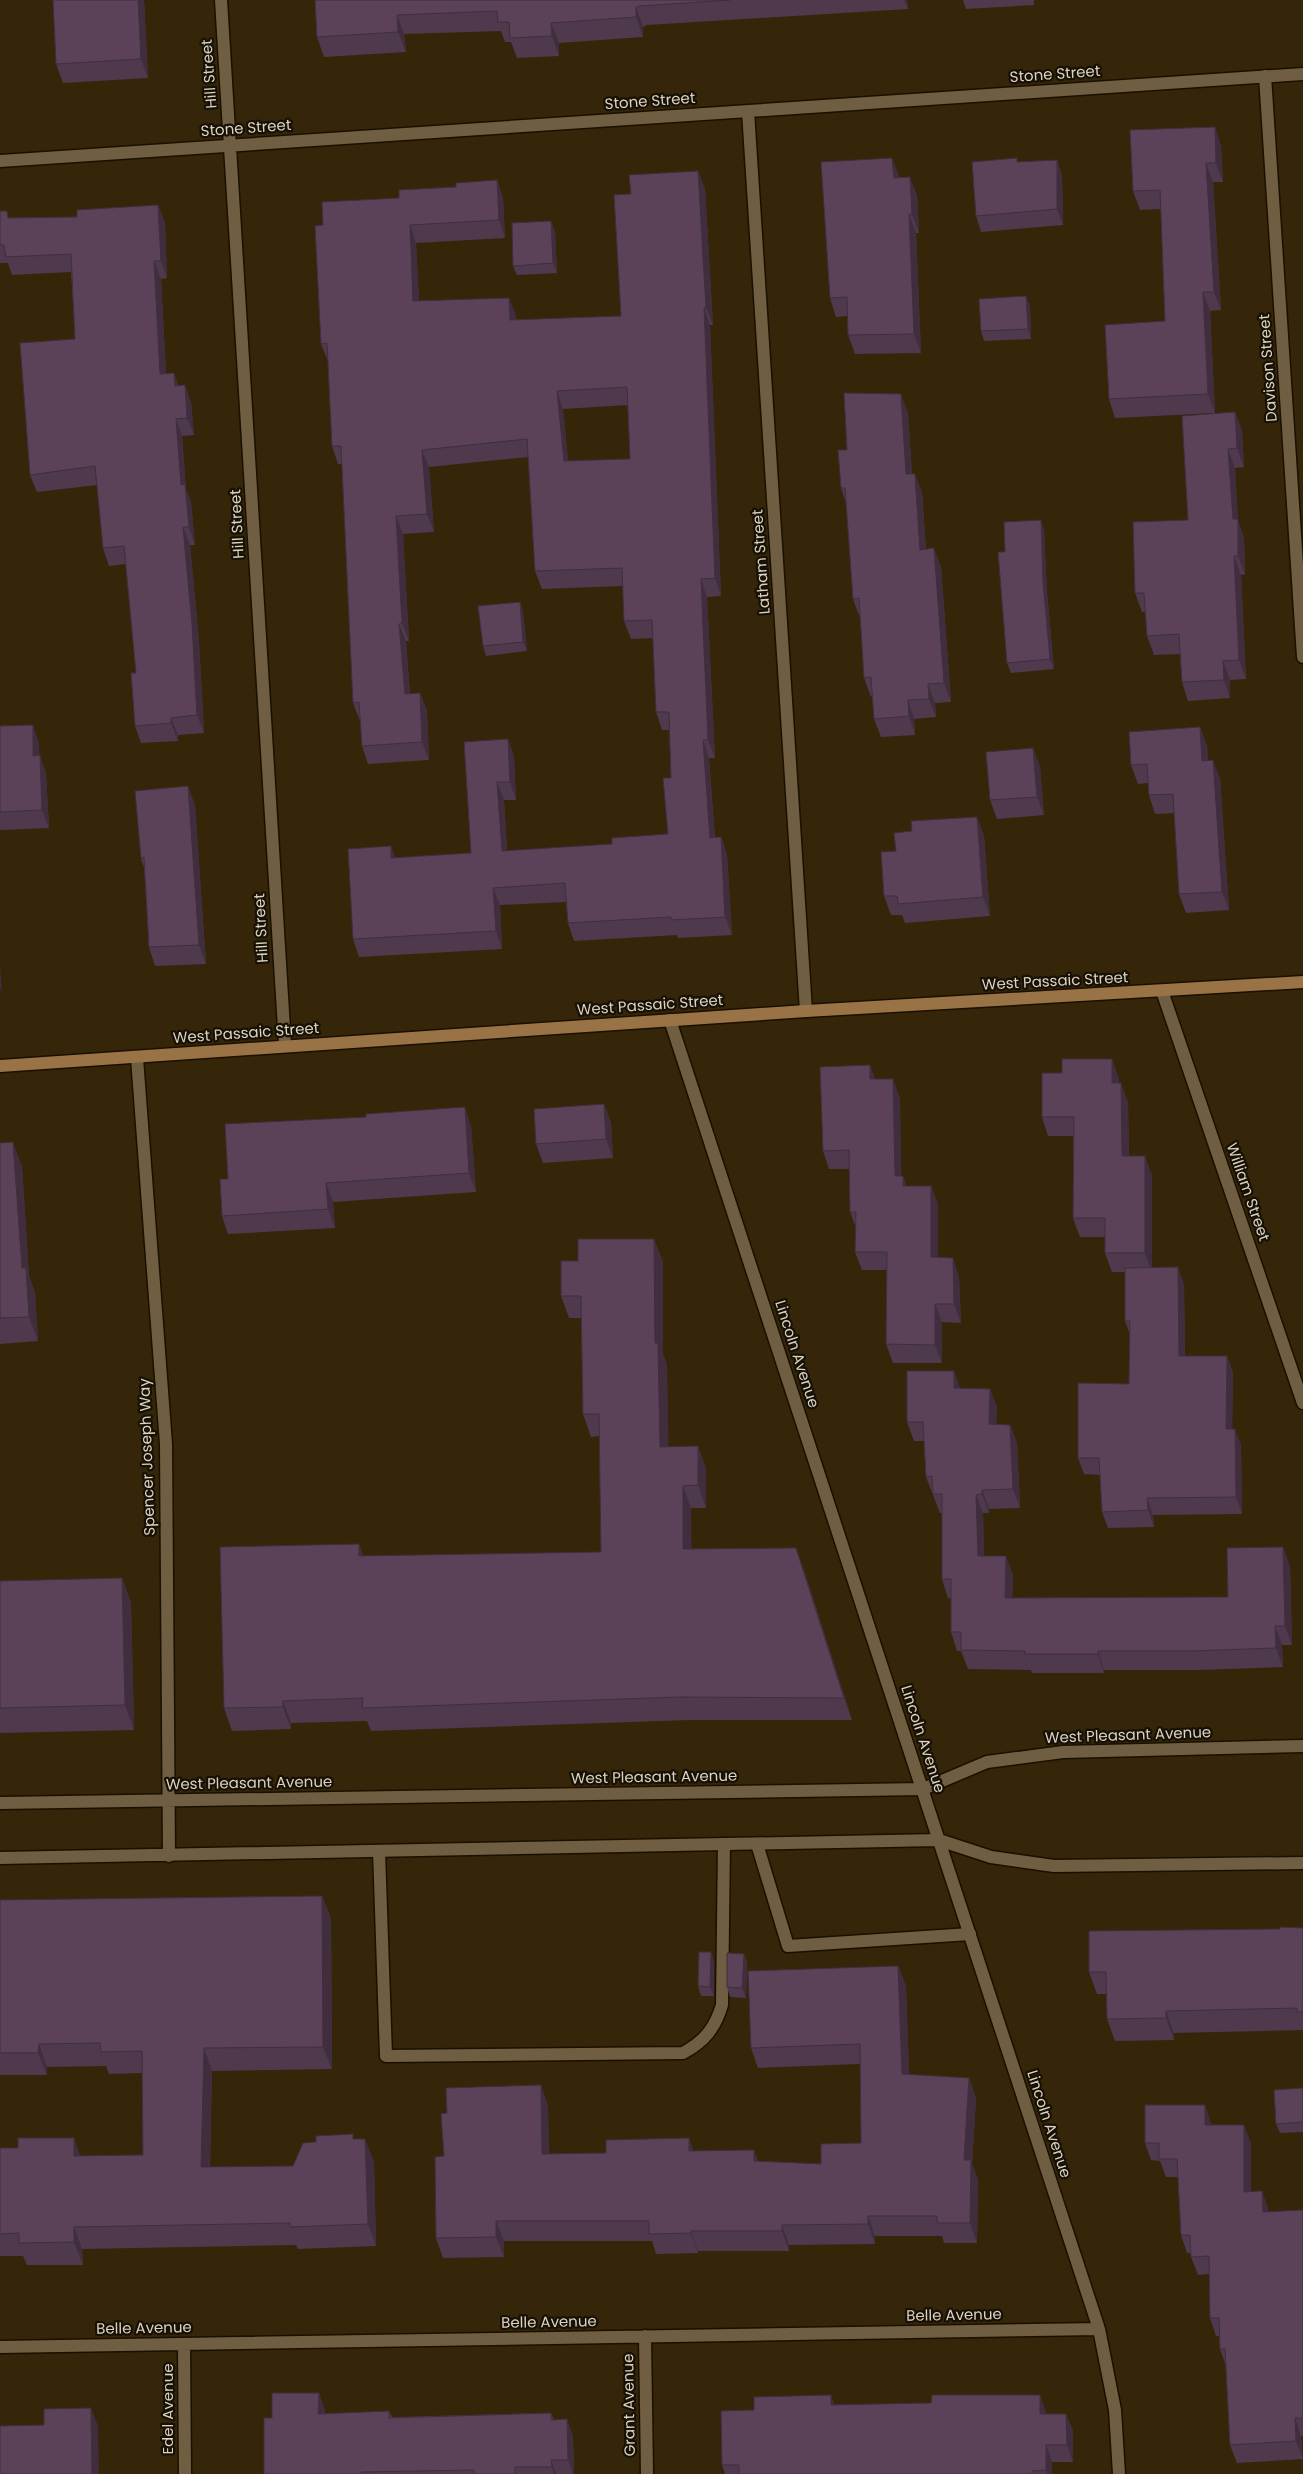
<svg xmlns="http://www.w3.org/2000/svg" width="1303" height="2474" font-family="Poppins,sans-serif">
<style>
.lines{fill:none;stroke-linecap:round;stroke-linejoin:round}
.service-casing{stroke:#1b1000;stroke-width:15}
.minor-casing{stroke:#1b1000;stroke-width:15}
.secondary-casing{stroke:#1b1000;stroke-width:15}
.service{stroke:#6f5e41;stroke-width:12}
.minor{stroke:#6f5e41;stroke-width:12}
.secondary{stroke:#997345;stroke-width:12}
.wall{fill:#4e394d;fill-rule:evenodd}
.shaded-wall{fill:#402e3e}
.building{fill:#5b4259;stroke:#402e3e;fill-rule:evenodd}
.labels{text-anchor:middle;stroke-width:4.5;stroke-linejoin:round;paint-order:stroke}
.street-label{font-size:15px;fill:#dcd2c2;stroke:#171105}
</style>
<rect width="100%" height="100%" fill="#352609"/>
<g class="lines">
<g class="service-casing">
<path id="service" d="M757 1844 788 1946 970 1934
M379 1851 386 2056 683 2053C705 2041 715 2028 722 2005L724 1844"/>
</g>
<g class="minor-casing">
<path id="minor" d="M221 0 285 1045
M1265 76 1303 657
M748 111 806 1011
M0 161 1303 74
M1162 991 1303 1403
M670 1020 1099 2329 1115 2410 1119 2474
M137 1058 166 1444 169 1856
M0 1803 923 1789 987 1762 1063 1752 1303 1746
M0 1858 939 1840 991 1857 1054 1866 1303 1863
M645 2336 647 2474
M184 2344 185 2474
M0 2347 1099 2329"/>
</g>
<g class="secondary-casing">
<path id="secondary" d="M0 1066 806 1011 1303 982"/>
</g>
<use href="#service" class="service"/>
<use href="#minor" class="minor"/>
<use href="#secondary" class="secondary"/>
</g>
<path class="wall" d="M144 0 148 78 63 83 56 64Z
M315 0H907L908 9 647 25 643 27V37L559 43V56L517 58 511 42H505L501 31 404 34 406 52 324 57 317 37Z
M963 0H1034V5L966 9Z
M1215 127 1221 146 1223 182H1213L1221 310 1210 311 1215 413 1115 418 1109 399 1165 321 1161 209 1140 210 1133 191Z
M1057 160 1062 176 1063 225 981 232 976 216Z
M698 171 705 189 713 325H710L721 596 707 597 715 758H709L715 837H721L727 855 732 935 678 938 677 935 574 941 568 923 566 902 500 905 502 949 359 957 353 939 391 846 395 858 471 853 508 739 514 757 516 800H504L507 851 612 844 668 834 671 778 669 730H662L656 712 653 638 631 639 624 621 623 586 542 589 535 571 528 457 429 467 434 532 403 534 409 641H406L410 694 420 693 427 711 429 760 368 764 362 746 360 721 353 703 342 464H338L332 446 328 361 321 344 323 225 399 198 456 187 497 180 503 198 505 238 416 243 419 301 516 315V320L621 316 631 194ZM628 405 630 459 568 461 563 409Z
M899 177 917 195 919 233H916L921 353 855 354 848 335V316L836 317 830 298Z
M158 205 165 223 167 278 161 279 166 374 174 373 178 386 185 385 191 403 194 435 182 436 186 489 191 502 195 545H190L199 641 204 733 178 735V741L141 743 135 726 136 673 126 564 109 566 103 548 97 485 37 492 30 475 75 339 71 272 12 275 8 263H0V211L10 218 77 217Z
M555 231 557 273 517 275 513 266Z
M1030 306 1031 339 984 341 981 331Z
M1235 412 1242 431 1244 467 1235 468 1238 521 1244 538 1245 574 1241 575 1246 679 1230 680V698L1188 701 1182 682 1180 654 1154 655 1147 636 1145 612H1142L1135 593 1188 520Z
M908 413 912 474 922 492 926 549 941 567 951 702 935 703 936 717 914 719 915 735 881 737 874 719 872 696 871 697 864 678 860 618 853 599 846 503 841 488 847 450Z
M1044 530 1047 592 1054 669 1011 673 1007 663 1005 552Z
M520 602 523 612 527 651 486 656 483 646Z
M0 726 39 743V756L46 773 49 828 0 830Z
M1200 727 1207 746 1208 760 1220 778 1229 910 1186 913 1179 894 1174 813 1155 814 1149 795 1148 783 1138 784 1131 765Z
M1033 748 1040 767 1044 815 997 819 990 800Z
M195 805 206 964 155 966 149 947 144 868 141 858Z
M977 817 984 836 990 916 905 923 902 915H891L884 896 912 831Z
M1119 1078V1083L1128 1102 1129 1156 1152 1175V1268L1184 1284 1185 1356H1227L1233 1373 1232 1429 1241 1445 1242 1514 1153 1515 1154 1527 1108 1528 1102 1512 1100 1475 1084 1474 1078 1458 1129 1384 1130 1335 1125 1321V1272H1112L1105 1253V1237H1080L1073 1218V1136H1048L1042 1117Z
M875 1079 900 1098 901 1176H903L906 1186H931L938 1205V1257L959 1277 961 1323 942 1322V1363H893L886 1344 887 1270H862L855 1252 856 1228 850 1212 849 1169H829L823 1151Z
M604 1104 611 1123 613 1158 543 1163 536 1144Z
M471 1126 476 1192 333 1202 335 1228 228 1234 222 1216 228 1179Z
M0 1143 22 1167 29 1276 35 1293 38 1341 0 1344Z
M654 1239 663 1262V1354L667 1365 668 1447 698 1446 706 1469V1508H691V1549L804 1570 852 1720H689L371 1731 367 1721 291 1723V1729L232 1731 224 1708 359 1544 363 1556 601 1552 599 1436 591 1437 583 1414 581 1318H569L561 1296 578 1261Z
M960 1388 997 1407 996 1424 1010 1425 1017 1443 1020 1508 989 1509V1513H983L984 1556 1013 1575 1012 1598 1228 1597 1290 1566 1292 1645H1282L1283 1667 1197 1670H1104V1673H1032L1031 1670 968 1669 961 1651H957L951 1632V1598H948L942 1579V1513H940L926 1477 924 1441H914L907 1422Z
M122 1578 131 1603 134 1730 0 1733V1581Z
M322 1896 331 1918 332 2069 212 2071 210 2167 293 2166 316 2142 355 2139 374 2162 376 2246 298 2249 296 2245 82 2249 83 2265H27L23 2256H0V2148L81 2156 143 2155 142 2073 109 2074 106 2066 47 2067V2075H0V1900Z
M1303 1928V2030L1174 2033V2040L1115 2041 1107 2019V1994H1097L1089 1972 1280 1929Z
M711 1952 714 1962V1996H701L698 1986Z
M744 1954 747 1963 746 1998 730 1997 727 1987Z
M898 1966 906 1986 909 2075 969 2078 976 2098 972 2164 978 2180 977 2243H944L942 2236H875V2244L789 2245V2251H698V2253L656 2254 652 2241H504V2257L443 2258 436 2238 444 2156 447 2113 548 2105 549 2154 754 2150 758 2161 821 2164 861 2143 860 2064 758 2068 751 2048Z
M1303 2088V2132L1280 2133 1276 2124Z
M1211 2123V2125L1251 2143V2191H1262L1268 2209V2212L1303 2210V2436H1301L1303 2459 1237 2463 1230 2445 1226 2366 1220 2349 1219 2336H1216L1210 2318 1209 2274 1198 2275 1191 2257V2253H1187L1181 2235 1178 2177H1166L1160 2161 1151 2160 1145 2143Z
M319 2393 325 2411V2414L389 2411 392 2417 551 2413 554 2420 567 2419 573 2437 574 2474H264L272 2418Z
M831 2395 834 2405 931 2403 1040 2395 1046 2414H1066L1073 2431V2462H1052V2474H725L722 2465 754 2410Z"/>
<path class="shaded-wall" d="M138 0H144L148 78 141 59Z
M904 0H907L908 9Z
M636 7 643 27V37L636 17Z
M397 15 404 34 406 52 398 32Z
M551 23 559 43V56L552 36Z
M1215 127 1221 146 1223 182 1216 163Z
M892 158 899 176 900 196 894 178Z
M1057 160 1062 176 1063 225 1057 209Z
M1206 163 1213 182 1221 310 1214 292Z
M698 171 705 189 713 325 706 307Z
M910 177 917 195 919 233 912 214Z
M497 180 503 198 505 238 499 220Z
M158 205 165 223 167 278 161 261Z
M909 214 916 233 921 353 914 334Z
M551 221 555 231 557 273 553 263Z
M410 225 416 243 420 319 413 301Z
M154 261 161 279 167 392 160 374Z
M1203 292 1210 311 1215 413 1208 394Z
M1026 296 1030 306 1031 339 1028 329Z
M509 298 516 315 517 338 510 320Z
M704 307 710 325 721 596 715 578Z
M174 373 180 391 175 386Z
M185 385 191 403 194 435 187 418Z
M557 391 563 409 570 479 564 461Z
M901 394 908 413 913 493 906 474Z
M1235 412 1242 431 1244 467 1237 448Z
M176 419 182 436 186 489 191 502 195 545 189 527 181 485Z
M1228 449 1235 468 1238 521 1244 538 1245 574 1238 556 1233 519Z
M422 450 429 467 434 532 427 514Z
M915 474 922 492 927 569 920 550Z
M396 516 403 534 409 641 402 623Z
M1041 520 1044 530 1047 592 1054 669 1050 659 1043 582Z
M183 527 190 545 199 641 204 733 197 715Z
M934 548 941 567 951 702 944 683Z
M1234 556 1241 575 1246 679 1239 660Z
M701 579 707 597 715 758 708 740Z
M520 602 523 612 527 651 523 642Z
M399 624 406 641 411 712 405 694Z
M1223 661 1230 680V698L1224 680Z
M928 684 935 703 936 717 929 699Z
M420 693 427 711 429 760 422 742Z
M908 700 914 719 915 735 909 716Z
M171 718 178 735V741L171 723Z
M33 725 39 743 40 774 33 756Z
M1200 727 1207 746 1209 779 1202 761Z
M508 739 514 757 516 800 510 782Z
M703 740 709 758 716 855 710 838Z
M1033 748 1040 767 1044 815 1037 797Z
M40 755 46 773 49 828 42 810Z
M1213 760 1220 778 1229 910 1222 892Z
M497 782 504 800 508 869 502 851Z
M188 786 195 805 206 964 199 945Z
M977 817 984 836 990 916 983 897Z
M721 837 727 855 732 935 725 917Z
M391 846 397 864 391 858Z
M493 888 500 905 502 949 496 931Z
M0 964 2 993 0 988Z
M1112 1059 1119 1078V1102L1112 1083Z
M870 1065 877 1084 870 1079Z
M893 1079 900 1098 901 1194 895 1176Z
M1121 1083 1128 1102 1129 1175 1122 1156Z
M604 1104 611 1123 613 1158 606 1139Z
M465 1107 471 1126 476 1192 469 1173Z
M13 1142 22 1167 29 1276 35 1293 38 1341 29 1317 22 1268Z
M1145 1156 1152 1175V1272L1145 1253Z
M903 1176 909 1194 903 1186Z
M326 1183 333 1202 335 1228 328 1209Z
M931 1186 938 1205V1276L931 1257Z
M654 1239 663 1262V1354L667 1365 669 1469 660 1447 655 1343Z
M953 1258 959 1277 961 1323 954 1304Z
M1178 1267 1184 1284 1185 1372 1179 1356Z
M935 1304 942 1322V1363L935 1345Z
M1227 1356 1233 1373 1232 1445 1226 1429Z
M954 1371 961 1390 954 1388Z
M990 1389 997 1407 996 1443 989 1424Z
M1010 1425 1017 1443 1020 1508 1013 1489Z
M1235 1429 1241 1445 1242 1514 1236 1497Z
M698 1446 706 1469V1508L698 1485Z
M683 1486 691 1508 692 1572 683 1549Z
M982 1490 989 1509V1513L982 1494Z
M976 1495 983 1513 985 1575 978 1556Z
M1147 1498 1153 1515 1154 1527 1148 1510Z
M359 1544 367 1566 359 1556Z
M1283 1547 1290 1566 1292 1645 1285 1626Z
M796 1548 804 1570 852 1720 844 1698Z
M1006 1556 1013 1575 1012 1617 1005 1598Z
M122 1578 131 1603 134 1730 125 1705Z
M1275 1626 1282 1645 1283 1667 1276 1648Z
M1098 1651 1104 1670V1673L1098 1654Z
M283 1701 291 1723V1729L283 1707Z
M322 1896 331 1918 332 2069 323 2047Z
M711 1952 714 1962V1996L710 1987Z
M744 1954 747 1963 746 1998 742 1988Z
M898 1966 906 1986 910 2094 902 2074Z
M1166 2011 1174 2033V2040L1166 2018Z
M39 2044 47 2067V2075L38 2053Z
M204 2048 212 2071 209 2190 201 2167Z
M969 2078 976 2098 972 2164 978 2180 977 2243 970 2223 964 2160Z
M541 2085 548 2105 549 2174 542 2154Z
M1205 2105 1211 2123 1212 2143 1205 2125Z
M1244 2125 1251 2143V2209L1244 2192Z
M74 2138 82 2160 74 2156Z
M689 2138 696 2158 689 2151Z
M365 2139 374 2162 376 2246 368 2224Z
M754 2150 761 2171 754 2161Z
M1262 2191 1268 2209 1269 2230 1263 2212Z
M868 2216 875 2236V2244L868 2224Z
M496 2221 504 2241V2257L496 2237Z
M782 2225 789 2245V2251L782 2231Z
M74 2227 82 2249 83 2265 74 2242Z
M691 2231 698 2251V2253L691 2233Z
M319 2393 325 2411V2432L318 2414Z
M831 2395 837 2413 831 2405Z
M1040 2395 1046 2412 1047 2431 1040 2414Z
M91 2408 98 2426 99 2474H92Z
M1066 2414 1073 2431V2462L1067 2445Z
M1295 2418 1301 2436 1303 2459 1296 2441Z
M567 2419 573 2437 574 2474H573L568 2460Z
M1046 2445 1052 2462V2474H1047L1046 2470Z
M551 2460 556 2474H554L552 2467Z"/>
<path class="building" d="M53 0H138L141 59 56 64Z
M315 0H730L640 6 636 7V17L551 23 552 36 510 38 509 22H498L497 11 397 15 398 32 317 37Z
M1215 127 1216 163H1206L1214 292H1203L1208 394 1109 399 1105 325 1165 321 1160 190 1133 191 1130 130Z
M892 158 894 178 910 177 912 214H909L914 334 848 335 847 297 830 298 821 162Z
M1017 158V162L1057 160V209L976 216 972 162Z
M698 171 706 307H704L715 578 701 579 708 740H703L710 838 721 837 725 917 671 920V917L568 923 565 883 493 888 496 931 353 939 348 849 391 846V858L471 853 464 742 508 739 510 782H497L502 851 612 844V838L668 834 663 778H671L669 712H656L652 620 624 621 622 568 535 571 527 439 422 450 427 514 396 516 402 623 399 624 405 694 420 693 422 742 362 746 359 702 353 703 341 446H332L327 343 321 344 315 226 323 225 322 202 399 198V190L456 187V183L497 180 499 220 410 225 413 301 509 298 510 320 621 316 614 195 631 194 629 175ZM627 387 630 459 564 461 557 391Z
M158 205 161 261H154L160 374 174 373 175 386 185 385 187 418 176 419 181 485 185 484 189 527H183L192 624 197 715 171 718V723L135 726 131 673H136L124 546 103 548 95 466 30 475 20 343 75 339 71 254 6 257 4 245H0V211H7L8 218 77 217V210Z
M551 221 553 263 513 266 512 223Z
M1026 296 1028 329 981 331 979 299Z
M844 393 901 394 906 474H915L920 550 934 548 944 683 928 684 929 699 908 700 909 716 874 719 871 677 864 678 859 598 853 599 845 488H841L838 450H847Z
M1235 412 1237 448 1228 449 1233 519H1238V556H1234L1239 660 1223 661 1224 680 1182 682 1179 634 1147 636 1144 593H1135L1133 522 1188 520 1182 416Z
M1041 520 1043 582 1050 659 1007 663 998 552H1005L1004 522Z
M520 602 523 642 483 646 478 606Z
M33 725V756L40 755 42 810 0 812V726Z
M1200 727 1202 761 1213 760 1222 892 1179 894 1173 794 1149 795 1147 764 1131 765 1129 732Z
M1033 748 1037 797 990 800 986 752Z
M188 786 199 945 149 947 144 857 141 858 135 791Z
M977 817 983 897 898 904 897 896H884L881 852 896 851 894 833 912 831 911 821Z
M1062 1059H1112V1083H1121L1122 1156H1145V1253H1105V1218H1073L1074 1117H1042V1073H1062Z
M870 1065V1079H893L895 1176H903V1186H931V1257L953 1258 954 1304H935V1345L886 1344 887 1252H855L856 1212H850L849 1150 823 1151 820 1067Z
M604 1104 606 1139 536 1144 534 1109Z
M465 1107 469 1173 326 1183 328 1209 222 1216 220 1179H228L225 1124 366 1117V1114Z
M13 1142 22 1268H26L29 1317 0 1318V1143Z
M578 1239H654L655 1343H658L660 1447 698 1446V1485L683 1486V1549L796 1548 844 1698 680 1697 362 1708 363 1698 283 1701V1707L224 1708 220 1547 359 1544V1556L601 1552 599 1414H583L581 1296H561V1261H578Z
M1178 1267 1179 1356H1227L1226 1429H1235L1236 1497 1147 1498 1148 1510 1102 1512 1099 1458H1078V1383L1129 1384 1130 1321H1125V1268Z
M907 1371H954V1388L990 1389 989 1424 1010 1425 1013 1489 982 1490V1494L976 1495 978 1556H1006L1005 1598 1228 1597 1227 1548 1283 1547 1285 1626H1275L1276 1648 1190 1651H1098V1654H1025V1651L961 1650V1632H951V1579H942V1494H933L932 1476 926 1477 923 1422H907Z
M122 1578 125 1705 0 1708V1581Z
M322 1896 323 2047 204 2048 201 2167 293 2166 303 2143 316 2142V2136L353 2134V2139H365L368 2224 290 2227V2223L74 2227V2242L19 2243V2233L0 2234V2148H18V2138H74V2156L143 2155 142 2051 101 2052 100 2043 39 2044 38 2053H0V1900Z
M1280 1927 1303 1928V2012H1297V2008L1166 2011V2018L1107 2019 1106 1972H1089V1931L1280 1929Z
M699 1952H711L710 1987 698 1986Z
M727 1953 744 1954 742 1988 727 1987Z
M898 1966 902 2074 969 2078 964 2160H971L970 2223H937V2216H868V2224L782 2225V2231H691V2233L649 2234V2221H496V2237L436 2238 435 2157 444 2156 441 2114 447 2113 446 2088 541 2085 542 2154 606 2153V2140L689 2138V2151L754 2150V2161L821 2164V2144L861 2143 860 2044 751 2048 748 1971Z
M1303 2088V2122L1276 2124 1274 2090Z
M1145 2105H1205V2125H1244V2192L1262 2191 1263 2212 1303 2210V2418H1295L1296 2441 1230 2445 1225 2349H1220L1219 2318H1210L1209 2256 1191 2257 1190 2235H1181L1177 2159H1159V2143H1145Z
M272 2393H319L318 2414 389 2411V2418L551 2413V2420L567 2419 568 2460H551L552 2467H515V2474H474V2470L361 2472V2474H264V2418H272Z
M831 2395V2405L931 2403 932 2395H1040V2414H1066L1067 2445H1046V2470L1032 2471V2474H739V2465H722L721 2411 754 2410V2397Z
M91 2408 92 2474H0V2426L44 2425V2409Z"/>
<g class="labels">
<g class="street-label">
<text transform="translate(209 74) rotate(-94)" y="5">Hill Street</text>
<text transform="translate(1055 74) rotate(-4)" y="5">Stone Street</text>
<text transform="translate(650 101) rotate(-4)" y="5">Stone Street</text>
<text transform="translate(246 128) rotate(-4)" y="5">Stone Street</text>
<text transform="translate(1268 368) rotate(-94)" y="5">Davison Street</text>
<text transform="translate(237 524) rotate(-93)" y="5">Hill Street</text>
<text transform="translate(761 562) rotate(-94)" y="5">Latham Street</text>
<text transform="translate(261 928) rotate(-93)" y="5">Hill Street</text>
<text transform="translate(1055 981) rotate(-3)" y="5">West Passaic Street</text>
<text transform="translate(650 1005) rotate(-4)" y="5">West Passaic Street</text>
<text transform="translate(246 1033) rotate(-4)" y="5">West Passaic Street</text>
<text transform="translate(1248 1192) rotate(71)" y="5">William Street</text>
<text transform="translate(797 1354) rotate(72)" y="5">Lincoln Avenue</text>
<text transform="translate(147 1457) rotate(-92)" y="5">Spencer Joseph Way</text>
<text transform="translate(1128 1735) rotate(-2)" y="5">West Pleasant Avenue</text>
<text transform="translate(923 1739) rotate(72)" y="5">Lincoln Avenue</text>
<text transform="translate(654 1777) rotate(-1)" y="5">West Pleasant Avenue</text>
<text transform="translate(249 1783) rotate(-1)" y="5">West Pleasant Avenue</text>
<text transform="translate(1049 2124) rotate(72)" y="5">Lincoln Avenue</text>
<text transform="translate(954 2315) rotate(-1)" y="5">Belle Avenue</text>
<text transform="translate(549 2322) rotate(-1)" y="5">Belle Avenue</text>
<text transform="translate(144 2328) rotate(-1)" y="5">Belle Avenue</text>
<text transform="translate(629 2405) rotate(-91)" y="5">Grant Avenue</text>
<text transform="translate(168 2409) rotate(-90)" y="5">Edel Avenue</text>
</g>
</g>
</svg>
